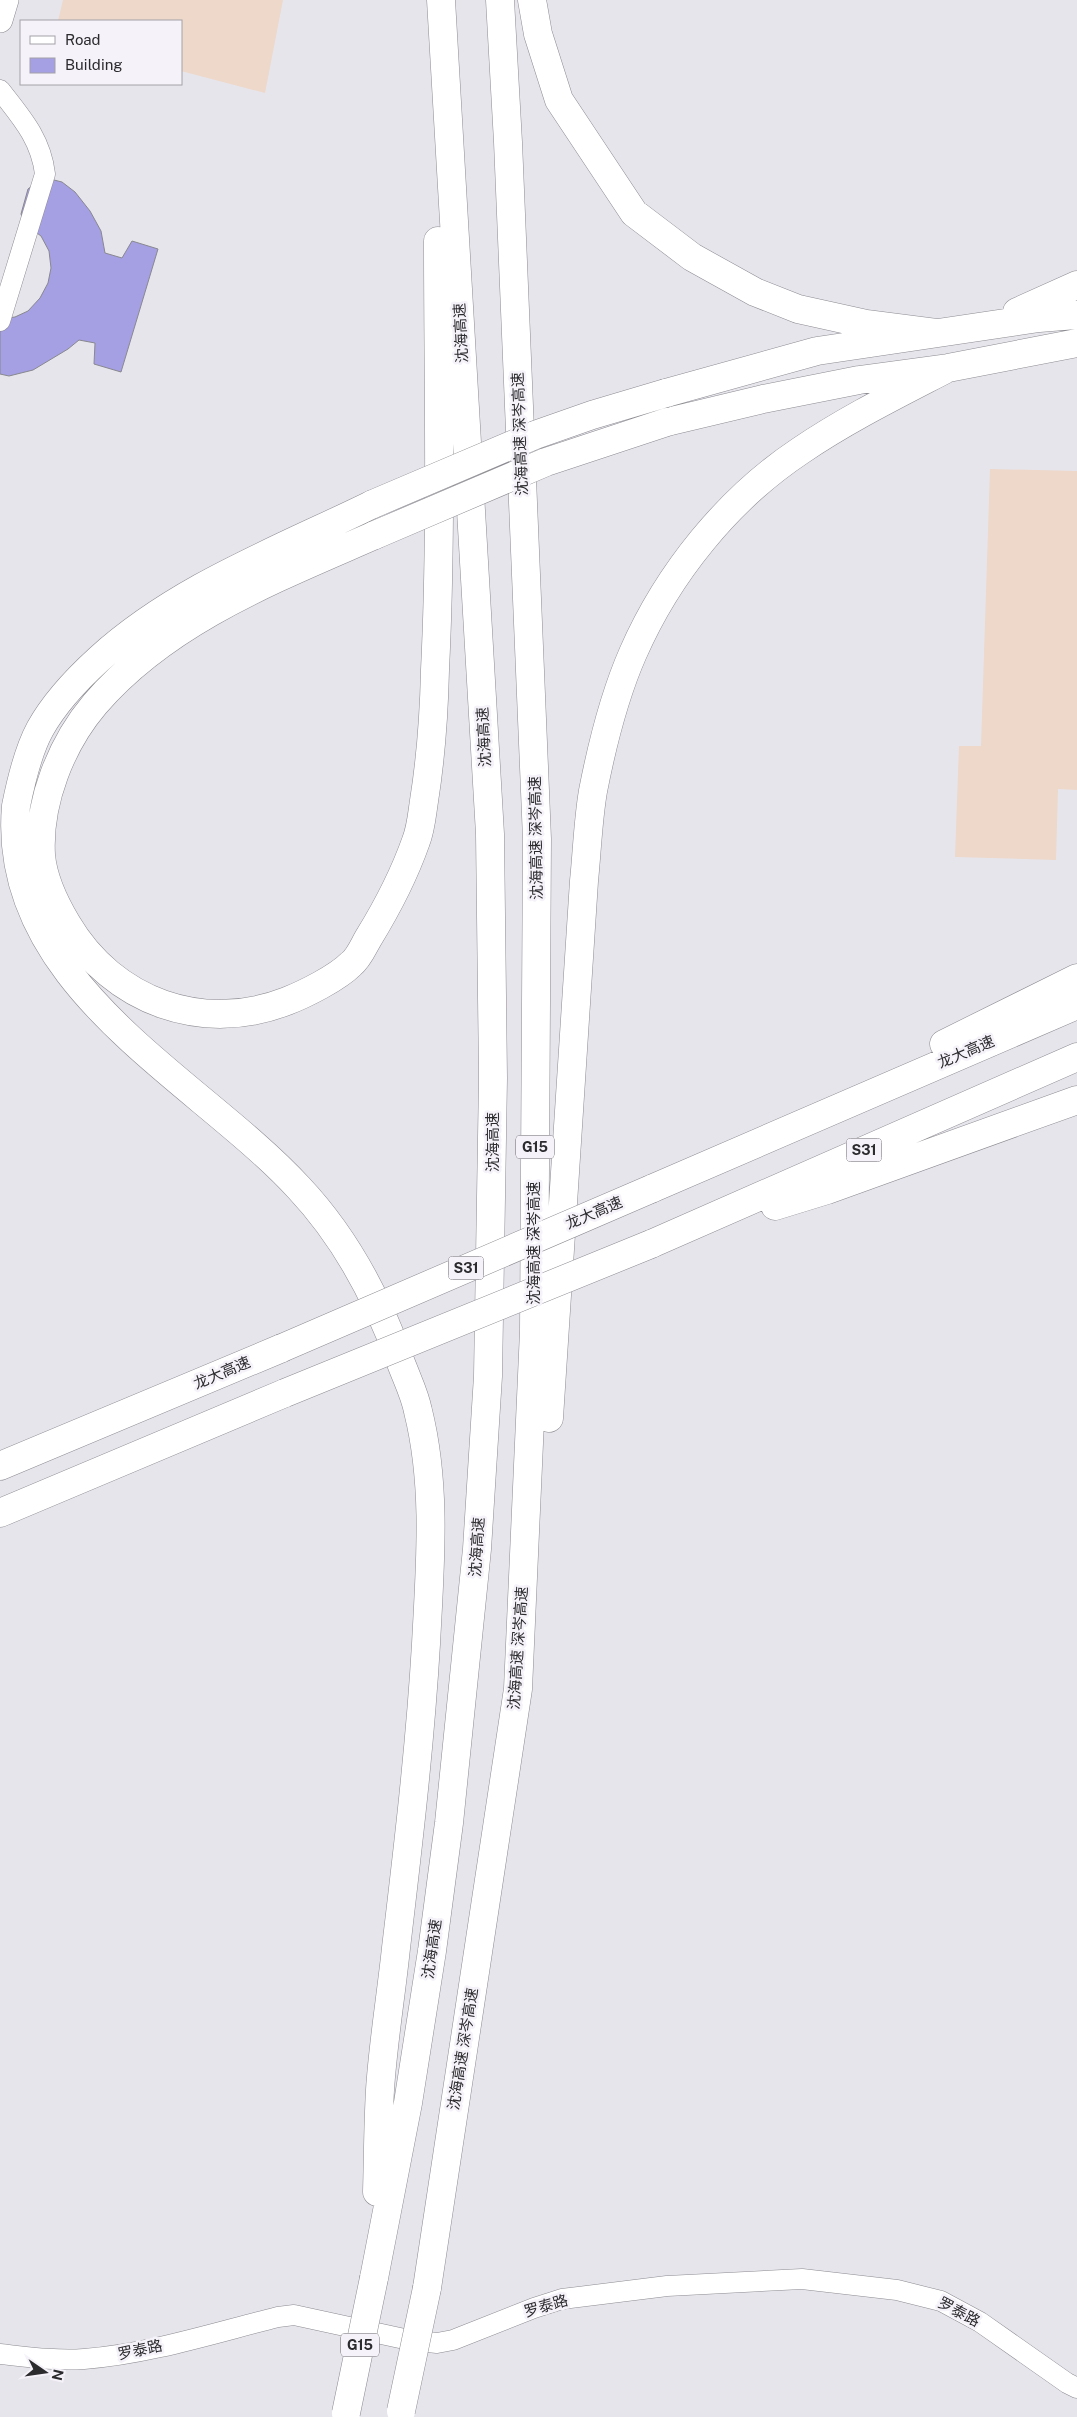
<svg xmlns="http://www.w3.org/2000/svg" width="1077" height="2417" font-family="'Public Sans','Noto Sans SC',sans-serif">
<style>
.commercial{fill:#edd8ca}
.building{fill:#a59fe3;stroke:#88888f}
.lines{fill:none;stroke-linecap:round;stroke-linejoin:round}
.minor-casing{stroke:#8d8b91;stroke-width:21}
.major-casing{stroke:#8d8b91;stroke-width:26}
.highway-casing{stroke:#8d8b91;stroke-width:29}
.minor{stroke:#fff;stroke-width:20}
.major{stroke:#fff;stroke-width:25}
.highway{stroke:#fff;stroke-width:28}
.highway-bridge-casing{stroke:#8d8b91;stroke-width:29;stroke-linecap:butt}
.highway-bridge{stroke:#fff;stroke-width:28}
.labels{text-anchor:middle;stroke-width:5;stroke-linejoin:round;paint-order:stroke}
.shield{fill:#f5f2f9;stroke:#68666a;stroke-width:1}
.shield-label{font-size:14px;font-weight:bold;fill:#2b2a2d}
.street-label{font-size:15px;fill:#2b2a2d;stroke:#f5f2f9}
</style>
<rect width="100%" height="100%" fill="#e7e5ec"/>
<path class="commercial" d="M63 0H283L265 93 181 71V21H58Z
M990 469 1077 471V790L1058 789 1056 860 955 857 959 746H981Z"/>
<path class="building" d="M50 179 62 182 75 192 90 211 101 231 105 253 122 258 132 241 158 249 121 372 94 364 95 343 79 340 68 349 33 370 9 376 0 374V319L15 317 28 311 40 298 48 283 51 268 49 251 41 236 26 225 21 214 28 189 37 182Z"/>
<g class="lines">
<g class="minor-casing">
<path id="minor" d="M0 90C21 117 41 139 45 174L0 321
M0 2354C28 2357 56 2361 84 2359 149 2354 214 2333 278 2317L294 2315 409 2340 437 2343 453 2340 534 2308 562 2299 667 2286 802 2279 897 2290 941 2301 980 2322 1067 2383 1077 2388"/>
</g>
<g class="major-casing">
<path id="major" d="M0 20 6 0"/>
</g>
<g class="highway-casing">
<path id="highway" d="M532 0 538 34 559 100 634 213 692 257 755 292 798 309 866 324 936 333
M1017 312 1077 285
M666 393 817 351 1039 318 1077 315
M667 422 763 399 859 380 948 368 1077 343
M373 504C279 550 177 588 99 659 77 679 55 702 40 729 28 751 21 781 16 806 0 985 198 1078 299 1188 346 1238 378 1299 401 1363 407 1379 415 1395 418 1411 437 1487 430 1566 426 1644 420 1746 408 1847 396 1948 391 1996 383 2043 380 2090 378 2124 378 2158 377 2192
M375 535C277 578 167 620 95 704 61 744 38 802 41 855 43 879 55 904 67 924 113 1002 203 1034 287 1001 305 994 337 978 351 964 359 958 364 945 369 937 388 906 404 875 416 841 421 828 422 814 424 801 431 757 434 714 435 670 442 527 438 384 438 241
M944 1044 1077 978
M651 1189 1077 1005
M775 1206 827 1190 1077 1100
M651 1244 1077 1057
M549 1418 584 881C587 852 588 820 593 791 602 745 614 696 633 653 668 573 728 499 800 451 847 419 898 394 948 368
M0 1466 282 1348
M0 1513 285 1393
M374 2278 408 2103 432 1951 449 1823 477 1549 488 1376 493 1078 490 834 441 0
M427 2288 518 1689 534 1331 537 839 508 142 500 0"/>
</g>
<use href="#minor" class="minor"/>
<use href="#major" class="major"/>
<use href="#highway" class="highway"/>
<g class="highway-bridge-casing">
<path id="highway-bridge" d="M373 504 535 435 592 415 666 393
M375 535 546 462 667 422
M282 1348 651 1189
M285 1393 651 1244
M401 2411 427 2288
M346 2413 374 2278"/>
</g>
<use href="#highway-bridge" class="highway-bridge"/>
</g>
<g class="labels">
<g class="shield">
<rect x="516" y="1135.5" width="38" height="23" rx="4"/>
<rect x="846.5" y="1138.5" width="35" height="23" rx="4"/>
<rect x="448.5" y="1256.5" width="35" height="23" rx="4"/>
<rect x="341" y="2333.5" width="38" height="23" rx="4"/>
</g>
<g class="shield-label">
<text x="535" y="1152">G15</text>
<text x="864" y="1155">S31</text>
<text x="466" y="1273">S31</text>
<text x="360" y="2350">G15</text>
</g>
<g class="street-label">
<text transform="translate(461 333) rotate(-93)" y="5">沈海高速</text>
<text transform="translate(520 434) rotate(-92)" y="5">沈海高速 深岑高速</text>
<text transform="translate(484 737) rotate(-93)" y="5">沈海高速</text>
<text transform="translate(536 838) rotate(-91)" y="5">沈海高速 深岑高速</text>
<text transform="translate(966 1052) rotate(-23)" y="5">龙大高速</text>
<text transform="translate(493 1142) rotate(-90)" y="5">沈海高速</text>
<text transform="translate(594 1213) rotate(-23)" y="5">龙大高速</text>
<text transform="translate(534 1243) rotate(-90)" y="5">沈海高速 深岑高速</text>
<text transform="translate(222 1373) rotate(-23)" y="5">龙大高速</text>
<text transform="translate(477 1547) rotate(-86)" y="5">沈海高速</text>
<text transform="translate(518 1648) rotate(-86)" y="5">沈海高速 深岑高速</text>
<text transform="translate(432 1949) rotate(-82)" y="5">沈海高速</text>
<text transform="translate(463 2049) rotate(-81)" y="5">沈海高速 深岑高速</text>
<text transform="translate(546 2306) rotate(-16)" y="5">罗泰路</text>
<text transform="translate(959 2312) rotate(28)" y="5">罗泰路</text>
<text transform="translate(140 2350) rotate(-12)" y="5">罗泰路</text>
</g>
</g>
<rect x="20" y="20" width="162" height="65" fill="#f5f2f9" stroke="#a4a2a7"/>
<rect x="30" y="36" width="25" height="8" fill="#ffffff" stroke="#a4a2a7"/>
<text x="65" y="45" font-size="15" fill="#2b2a2d">Road</text>
<rect x="30" y="58" width="25" height="15" fill="#a59fe3" stroke="#a4a2a7"/>
<text x="65" y="70" font-size="15" fill="#2b2a2d">Building</text>
<g transform="translate(45 2372) rotate(103)" stroke="#f5f2f9" stroke-width="4" paint-order="stroke">
<path d="M0-4L9 19L0 12L-9 19Z" fill="#2b2a2d"/>
<text y="-8" font-size="14" font-weight="bold" text-anchor="middle" fill="#2b2a2d">N</text>
</g>
</svg>
